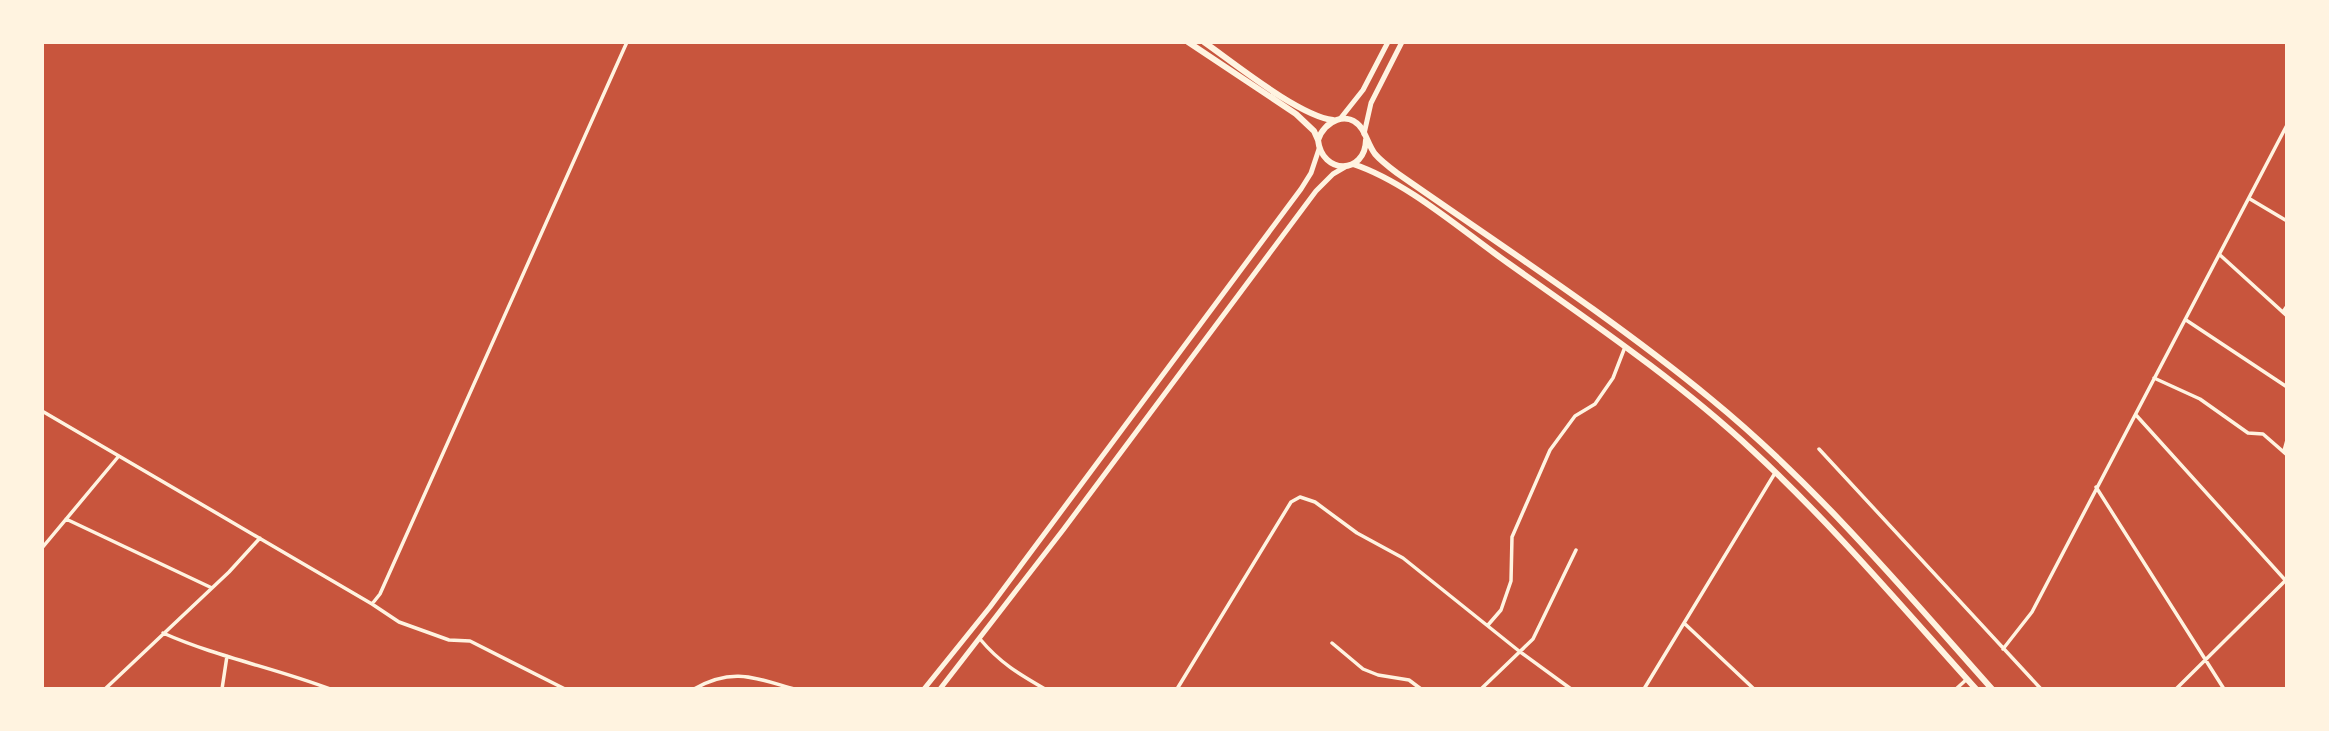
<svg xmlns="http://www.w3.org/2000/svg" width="2329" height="731" font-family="'Sofia Sans Condensed',sans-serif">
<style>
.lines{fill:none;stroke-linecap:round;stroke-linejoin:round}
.minor{stroke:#fff3e0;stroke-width:3.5}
.secondary{stroke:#fff3e0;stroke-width:5}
.trunk{stroke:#fff3e0;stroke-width:6}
</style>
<rect width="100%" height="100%" fill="#c8553d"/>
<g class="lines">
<path class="minor" d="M2250 199 2287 221
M2220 255 2287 316
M2283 312 2287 306
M2186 320 2287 387
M2154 378 2200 399 2248 433 2263 434 2287 455
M42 411 372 604 380 594 627 42
M2136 415 2287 582
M1819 449 2041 689
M2284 451 2287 440
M2096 487 2224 689
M66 519 212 588
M42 548 118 457
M372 604 399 622 449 640 470 641 565 689
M1684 623 1754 689
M1488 625 1501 610 1511 581 1512 537 1550 450 1575 416 1595 404 1613 378 1625 347
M163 633C217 657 275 668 330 689
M980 639C1000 663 1019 674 1045 689
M1332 643 1363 669 1378 675 1409 680 1421 689
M2003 649 2032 612 2287 125
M105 689 229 572 260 538
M222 689 227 656
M694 689C733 667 755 678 794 689
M1177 689 1291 502 1300 497 1315 502 1357 533 1403 558 1519 651 1571 689
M1481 689 1533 639 1576 550
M1644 689 1775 473
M1956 689 1967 679
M2176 689 2286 580"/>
<path class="secondary" d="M1340 119 1363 90 1388 42
M1364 134 1371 103 1402 42
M924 689 990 607 1301 189 1311 173 1319 149
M940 689 1063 530 1316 191 1333 174 1345 167"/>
<path class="trunk" d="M1188 42 1296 114 1314 131 1318 140
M1204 42C1234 63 1299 116 1333 120
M1366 140C1365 175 1322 175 1318 140 1324 121 1348 109 1362 129 1367 137 1369 146 1375 154 1381 161 1389 167 1397 173 1503 247 1611 317 1711 399 1815 484 1903 589 1992 689
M1353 164C1407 182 1461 230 1508 263 1591 322 1677 380 1752 450 1832 524 1903 608 1976 689"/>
</g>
<rect width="2329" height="731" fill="none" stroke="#fff3e0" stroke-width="88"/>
</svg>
